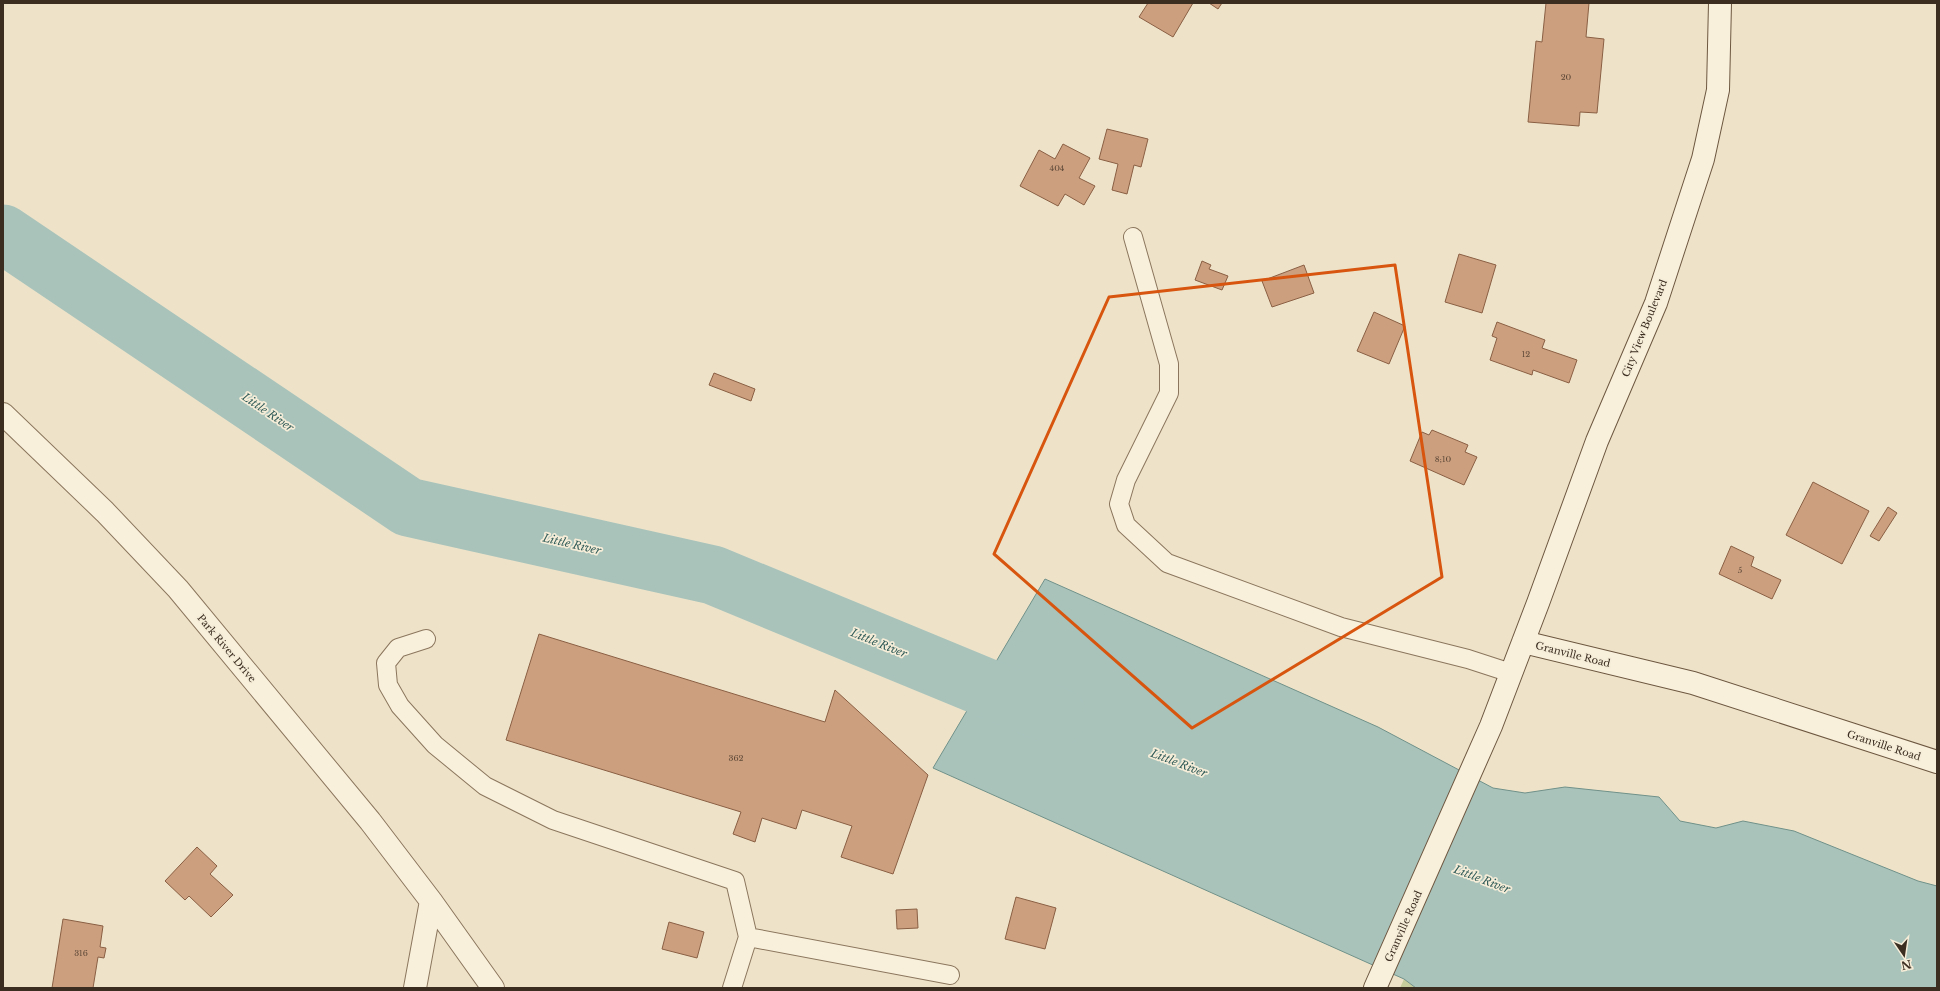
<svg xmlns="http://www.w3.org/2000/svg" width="1940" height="991" font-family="'Libre Baskerville',serif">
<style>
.green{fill:#c7cd9c}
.water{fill:#a9c3bb;stroke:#709189}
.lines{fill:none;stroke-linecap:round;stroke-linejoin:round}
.river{stroke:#a9c3bb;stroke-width:59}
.building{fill:#cc9f7f;stroke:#8a5f43}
.lane-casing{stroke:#8b765d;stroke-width:20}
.street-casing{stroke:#8b765d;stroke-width:24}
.secondary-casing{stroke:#6d5740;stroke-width:24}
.lane{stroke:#f9f0dc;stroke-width:18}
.street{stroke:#f9f0dc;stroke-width:22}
.secondary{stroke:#f9f0dc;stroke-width:22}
.marked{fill:none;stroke:#d7550e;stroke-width:3;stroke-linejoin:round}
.labels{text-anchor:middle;stroke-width:3.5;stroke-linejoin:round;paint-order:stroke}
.number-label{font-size:8px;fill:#5f4a38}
.street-label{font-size:10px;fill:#3b2e21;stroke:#f6edd8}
.water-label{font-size:11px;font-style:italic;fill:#305b58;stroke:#f6edd8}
</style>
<rect width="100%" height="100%" fill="#eee3c9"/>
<path class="green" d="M1404 979 1416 988H1400Z"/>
<path class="water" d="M1045 579 1378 727 1493 788 1525 793 1565 787 1659 797 1680 821 1716 828 1743 821 1794 831 1918 881 1937 886V988H1416L1404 979 933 768Z"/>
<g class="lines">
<path class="river" d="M3 234 408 507 713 575 1057 717"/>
</g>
<path class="building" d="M1148 3H1193L1173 37 1139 17Z
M1209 3H1222L1218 9Z
M1546 3H1589L1586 37 1604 39 1597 113 1580 112 1579 126 1528 122 1536 41 1542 42Z
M1107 129 1148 139 1141 167 1134 165 1127 194 1112 190 1118 164 1099 159Z
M1063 144 1090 158 1079 178 1095 186 1084 205 1065 194 1058 206 1020 186 1039 150 1055 159Z
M1459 254 1496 265 1482 313 1445 302Z
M1202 261 1211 265 1209 269 1228 276 1222 290 1195 280Z
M1304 265 1314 293 1272 307 1262 281Z
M1374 312 1405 326 1389 364 1357 351Z
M1497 322 1545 340 1542 348 1577 360 1569 383 1533 370 1532 375 1490 360 1497 338 1492 336Z
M714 373 755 389 751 401 709 385Z
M1432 430 1468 445 1465 452 1477 457 1464 485 1410 461 1422 432 1429 435Z
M1813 482 1869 511 1842 564 1786 535Z
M1888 507 1897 513 1879 541 1870 536Z
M1731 546 1754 557 1751 566 1781 580 1772 599 1719 574Z
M539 634 825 722 835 690 928 775 893 874 841 857 852 826 802 810 796 829 762 818 755 842 733 834 741 812 506 740Z
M197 847 217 866 210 874 233 895 211 917 189 896 185 900 165 881Z
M1016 897 1056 908 1045 949 1005 939Z
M917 909 918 928 897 929 896 910Z
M63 919 103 926 100 947 106 948 104 958 98 957 93 988H52Z
M669 922 704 932 697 958 662 949Z"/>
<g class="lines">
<g class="lane-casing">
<path id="lane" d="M1133 237 1169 364V393L1126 480 1119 504 1126 525 1167 563 1341 627 1468 659 1511 673
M426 639 398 648 386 663 388 685 400 706 435 745 485 786 553 820 735 881 748 937 732 988
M748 937 950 975"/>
</g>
<g class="street-casing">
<path id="street" d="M3 414 105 512 178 589 370 821 431 901 493 988
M415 988 431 901"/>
</g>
<g class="secondary-casing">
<path id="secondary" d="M1523 642 1693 683 1937 762
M1375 988 1491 726 1538 603 1597 441 1656 303 1703 159 1718 90 1720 3"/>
</g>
<use href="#lane" class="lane"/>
<use href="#street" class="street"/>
<use href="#secondary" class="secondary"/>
</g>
<path class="marked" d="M1395 265 1442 577 1192 728 994 554 1109 297Z"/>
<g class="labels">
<g class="number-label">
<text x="1566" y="80">20</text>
<text x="1057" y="171">404</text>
<text x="1526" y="357">12</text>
<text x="1443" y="462">8;10</text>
<text x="1740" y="573">5</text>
<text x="736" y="761">362</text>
<text x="81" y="956">316</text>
</g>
<g class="street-label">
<text transform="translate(1644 328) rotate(-68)" y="4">City View Boulevard</text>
<text transform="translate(227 648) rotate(50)" y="4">Park River Drive</text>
<text transform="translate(1573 654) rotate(14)" y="4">Granville Road</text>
<text transform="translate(1884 745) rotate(18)" y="4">Granville Road</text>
<text transform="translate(1403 926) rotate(-66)" y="4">Granville Road</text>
</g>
<g class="water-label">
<text transform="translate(268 412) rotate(34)" y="4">Little River</text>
<text transform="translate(572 544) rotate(13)" y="4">Little River</text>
<text transform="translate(879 643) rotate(22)" y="4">Little River</text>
<text transform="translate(1179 763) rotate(21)" y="4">Little River</text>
<text transform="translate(1482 879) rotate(21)" y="4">Little River</text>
</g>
</g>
<rect width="1940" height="991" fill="none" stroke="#3b2e21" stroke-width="8"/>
<g transform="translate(1904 955) rotate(167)" stroke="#f6edd8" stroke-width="3" paint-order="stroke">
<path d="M0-3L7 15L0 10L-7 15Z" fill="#3b2e21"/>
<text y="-6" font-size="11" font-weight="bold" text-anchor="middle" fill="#3b2e21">N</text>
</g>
</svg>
